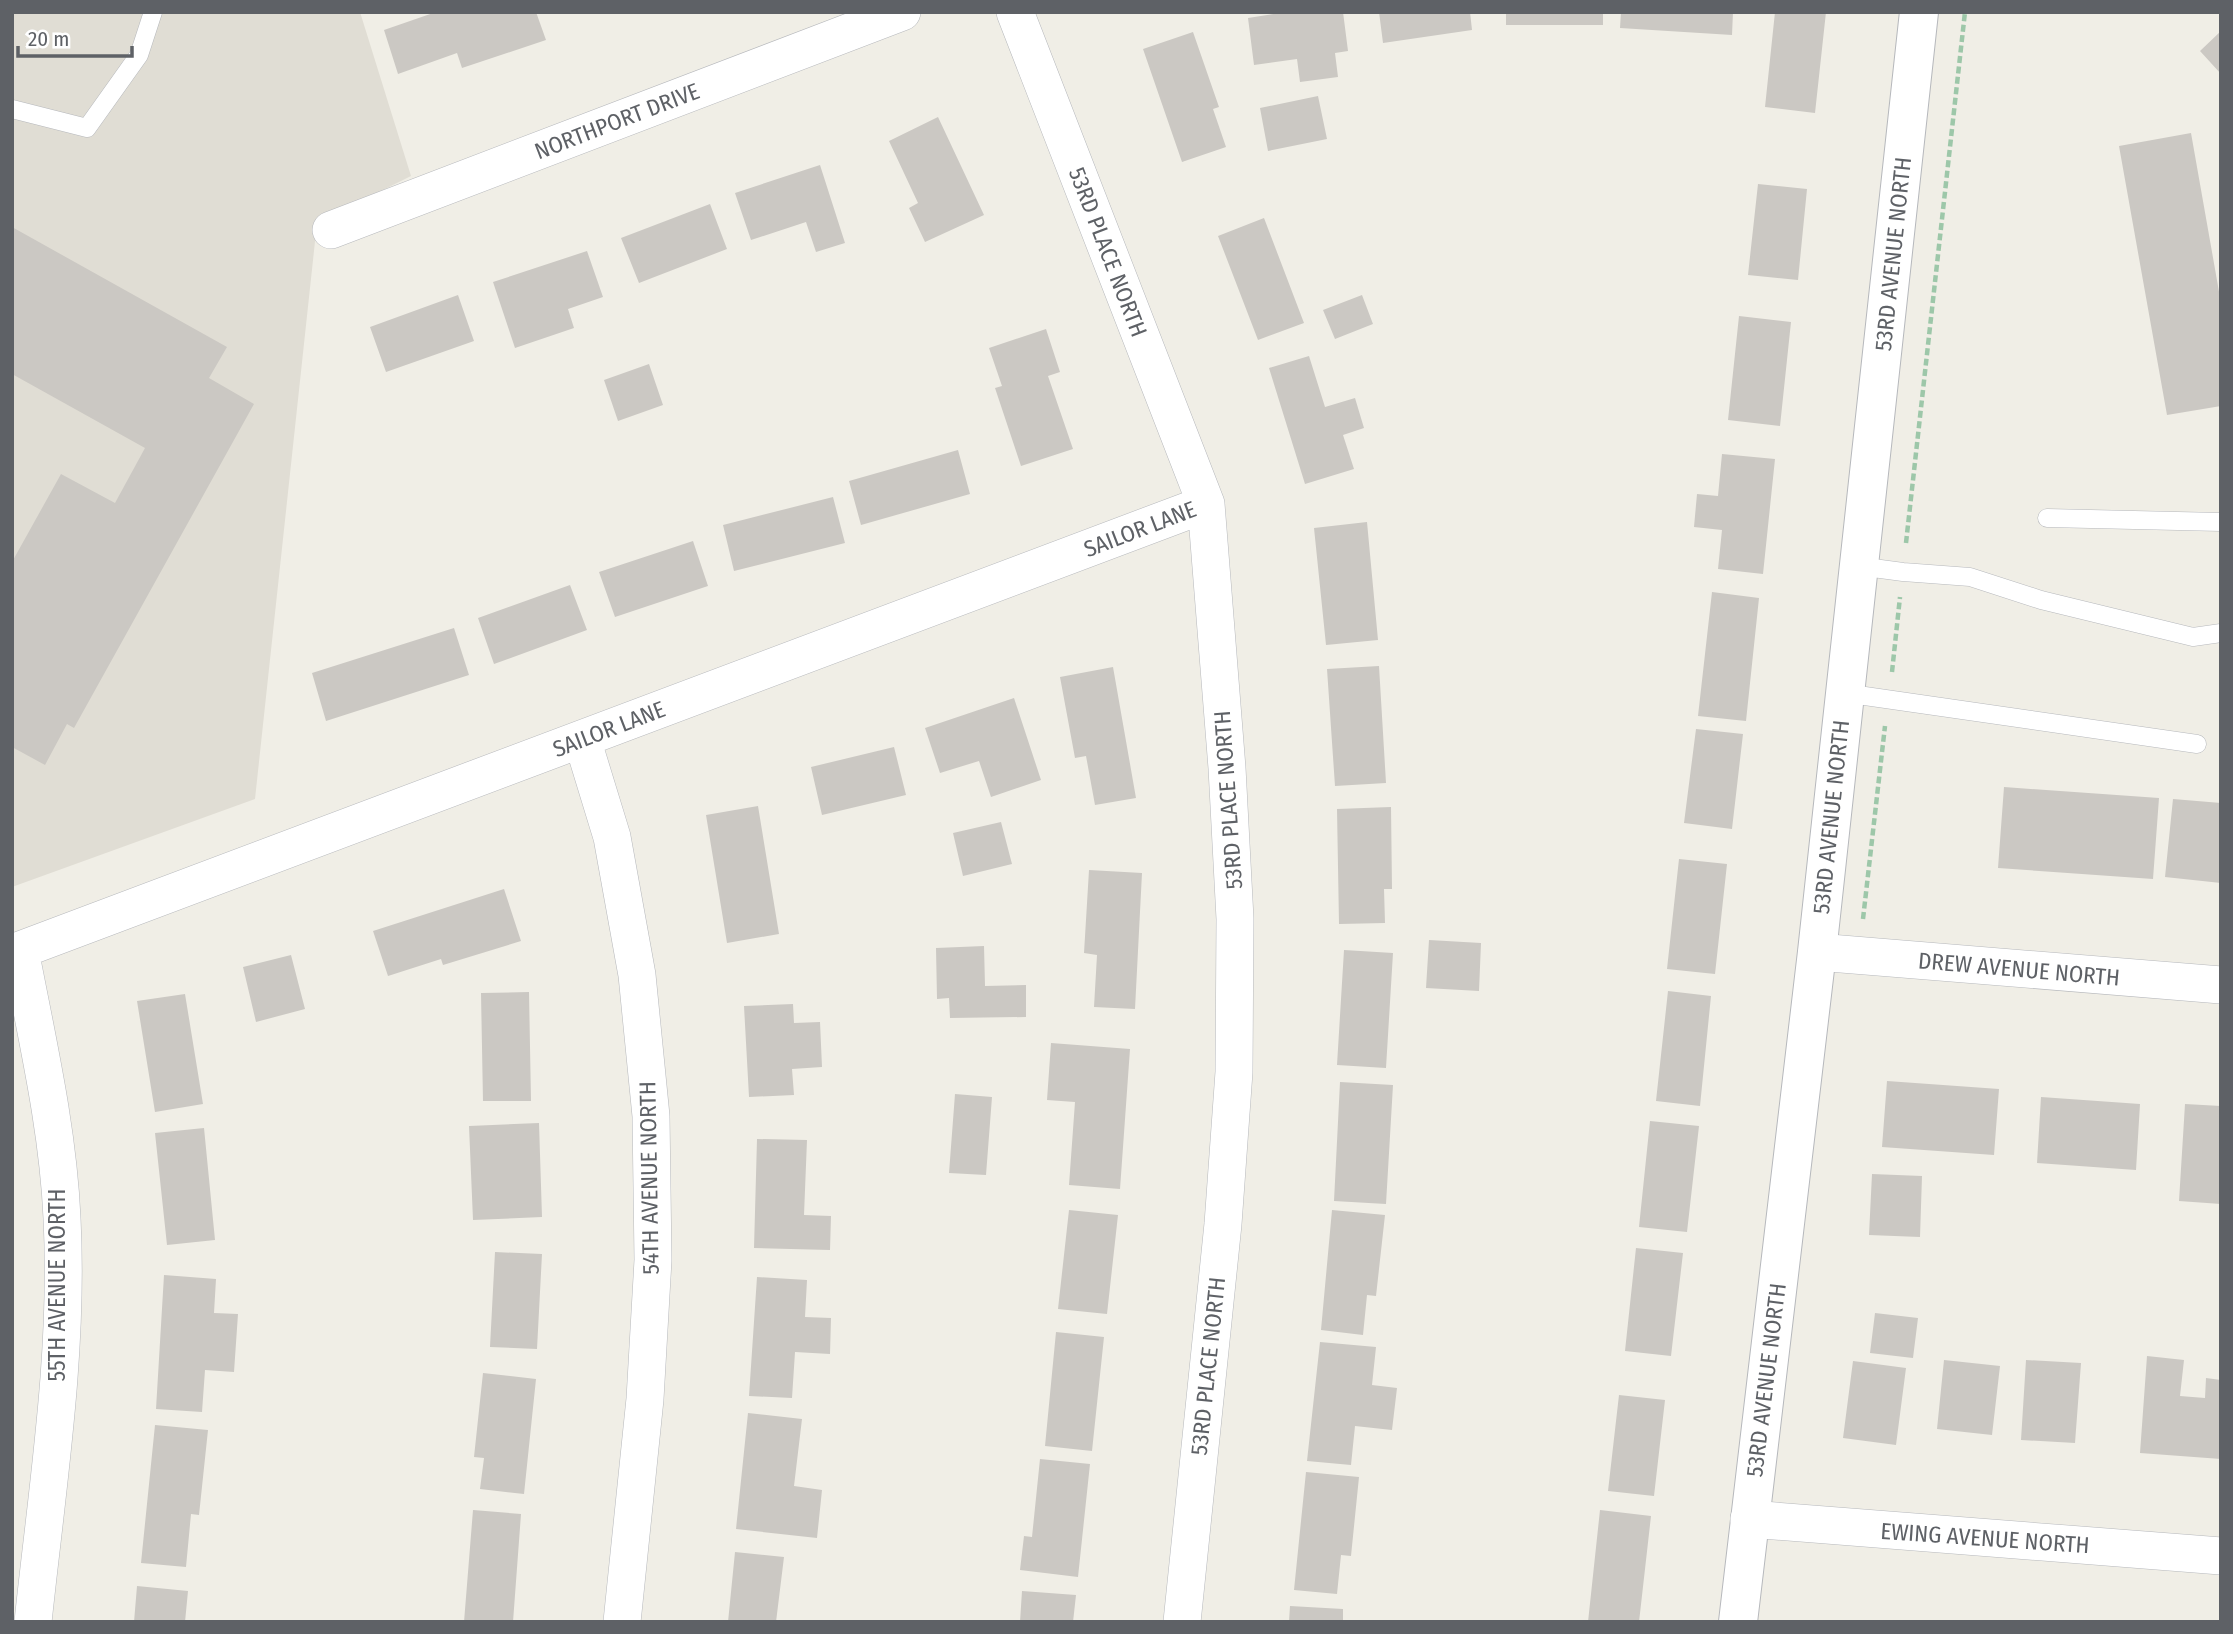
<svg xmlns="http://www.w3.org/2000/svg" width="2233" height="1634" font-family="'Fira Sans Condensed',sans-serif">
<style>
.education{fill:#e0ddd4}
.building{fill:#cbc8c3}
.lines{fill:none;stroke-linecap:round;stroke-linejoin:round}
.service-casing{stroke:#b6b8bc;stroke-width:19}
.minor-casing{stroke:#b6b8bc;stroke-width:38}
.tertiary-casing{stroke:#b6b8bc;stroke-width:40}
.path{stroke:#9dc7a9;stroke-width:4.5;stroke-dasharray:7 3.5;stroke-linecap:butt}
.service{stroke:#fff;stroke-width:18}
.minor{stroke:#fff;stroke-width:37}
.tertiary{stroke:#fff;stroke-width:38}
.labels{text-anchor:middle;stroke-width:5;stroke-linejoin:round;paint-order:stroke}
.street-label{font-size:23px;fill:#5e6166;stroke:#fff}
</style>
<rect width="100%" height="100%" fill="#f0eee6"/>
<path class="education" d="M12 12H360L411 176 317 223 255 799 12 887Z"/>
<path class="building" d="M436 12H536L546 40 462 68 457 53 398 74 384 30Z
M1287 12H1343L1348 51 1335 53 1338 77 1300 82 1297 59 1254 65 1248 18Z
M1379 12H1470L1472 30 1383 43Z
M1506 12H1603V25H1506Z
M1621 12H1733L1732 35 1620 28Z
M1775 12H1826L1815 113 1765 107Z
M2221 31V74L2200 51Z
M1193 32 1219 107 1213 109 1226 147 1182 162 1143 49Z
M1318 96 1327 139 1268 151 1260 108Z
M938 117 984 215 925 242 909 208 918 203 889 141Z
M2191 133 2221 303V406L2167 415 2119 146Z
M820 165 845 243 816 252 806 222 751 240 735 193Z
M1758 184 1807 189 1798 280 1748 275Z
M710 204 727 249 639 283 621 238Z
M1264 218 1304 323 1258 340 1218 236Z
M12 227 227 347 209 378 254 404 74 728 67 724 45 765 12 747V562L61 474 115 503 145 448 12 374Z
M587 251 603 297 568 309 574 328 515 348 493 282Z
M458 295 474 341 386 372 370 327Z
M1362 295 1373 324 1335 339 1323 310Z
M1739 316 1791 322 1780 426 1728 420Z
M1046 329 1060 372 1048 376 1073 449 1021 466 995 388 1002 386 989 348Z
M1309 356 1325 407 1355 398 1364 428 1343 435 1354 469 1305 484 1269 368Z
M649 364 663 405 618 421 604 380Z
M958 450 970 494 861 525 849 481Z
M1722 454 1775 459 1763 574 1718 569 1722 530 1694 527 1697 494 1718 496Z
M833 497 845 543 734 571 723 525Z
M1367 522 1378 640 1326 645 1314 528Z
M693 541 708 586 615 617 599 572Z
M570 585 587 630 494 664 478 618Z
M1712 592 1759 598 1746 721 1698 716Z
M454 628 469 675 326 721 312 673Z
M1379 666 1386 783 1335 786 1327 669Z
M1113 667 1136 798 1095 805 1086 756 1075 758 1060 677Z
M1014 698 1041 780 991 797 979 761 940 773 925 728Z
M1696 729 1743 734 1732 829 1684 823Z
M894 747 906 795 822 815 811 767Z
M2004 787 2159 798 2153 879 1998 868Z
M2173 799 2221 803V883L2165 877Z
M758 806 779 934 727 943 706 815Z
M1391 807 1392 889H1384L1385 923 1339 924 1337 809Z
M1001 822 1012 864 963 876 953 833Z
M1679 859 1727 864 1715 974 1667 969Z
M1089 870 1142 873 1135 1009 1094 1007 1097 955 1084 953Z
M504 889 521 941 443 965 441 959 388 976 373 931Z
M1429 940 1481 943 1479 991 1426 988Z
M984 946 985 986 1026 985V1017L950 1018 949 998 937 999 936 948Z
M1344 950 1393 953 1386 1068 1337 1065Z
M291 955 305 1009 256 1022 243 967Z
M1668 991 1711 996 1700 1106 1656 1101Z
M529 992 531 1101H483L481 993Z
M185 994 203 1104 155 1112 137 1001Z
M793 1004 794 1023 820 1022 822 1067 792 1069 794 1095 749 1097 744 1006Z
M1051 1043 1130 1049 1120 1189 1069 1185 1075 1102 1047 1100Z
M1887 1081 1999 1089 1994 1155 1882 1147Z
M1340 1082 1393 1085 1386 1204 1334 1201Z
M955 1094 992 1097 986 1175 949 1173Z
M2041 1097 2140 1104 2136 1170 2037 1163Z
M2185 1104 2221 1106V1204L2179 1201Z
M1650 1121 1699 1126 1687 1232 1639 1227Z
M539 1123 542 1217 473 1220 469 1126Z
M204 1128 215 1240 167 1245 155 1133Z
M757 1139 807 1140 804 1215 831 1216 830 1250 754 1248Z
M1872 1174 1922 1176 1920 1237 1869 1235Z
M1069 1210 1118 1215 1107 1314 1058 1309Z
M1332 1210 1385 1215 1376 1296 1367 1295 1363 1335 1321 1330Z
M1636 1248 1683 1253 1671 1356 1625 1351Z
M495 1252 542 1254 537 1349 490 1347Z
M164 1275 216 1279 214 1313 238 1314 234 1372 205 1370 202 1412 156 1409Z
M757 1277 807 1280 805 1317 831 1318 830 1354 795 1352 792 1398 749 1396Z
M1875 1313 1918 1318 1913 1358 1870 1353Z
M1056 1332 1104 1337 1092 1451 1045 1446Z
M1320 1342 1376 1347 1372 1385 1397 1388 1392 1430 1355 1426 1351 1465 1307 1461Z
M2147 1356 2184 1360 2180 1396 2205 1398 2206 1378 2221 1380V1459L2140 1453Z
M1944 1360 2000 1366 1992 1435 1937 1429Z
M2026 1360 2081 1363 2075 1443 2021 1440Z
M1853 1361 1906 1368 1896 1445 1843 1438Z
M483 1373 536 1379 524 1494 480 1489 484 1458 474 1457Z
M1619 1395 1665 1400 1654 1496 1608 1491Z
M748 1413 802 1419 794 1486 822 1490 817 1538 736 1529Z
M155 1425 208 1430 199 1515 191 1514 186 1567 141 1563Z
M1040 1459 1090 1464 1078 1577 1020 1570 1024 1536 1032 1537Z
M1306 1472 1359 1477 1351 1556 1341 1555 1337 1594 1294 1590Z
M473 1510 521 1514 513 1622H464Z
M1600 1510 1651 1516 1639 1622H1588Z
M735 1552 784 1557 776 1622H728Z
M137 1586 188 1591 185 1622H134Z
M1022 1591 1076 1595 1073 1622H1020Z
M1290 1606 1343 1609V1622H1289Z"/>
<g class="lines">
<g class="service-casing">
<path id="service" d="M12 109 87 128 139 55 153 12
M2047 518 2221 522
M1858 566 1903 572 1970 577 2041 600 2193 637 2221 633
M1844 693 2197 744"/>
</g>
<g class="minor-casing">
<path id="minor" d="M1015 12 1206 504 1227 768 1235 919 1234 1072 1223 1224 1182 1622
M331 230 902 12
M582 739 612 837 637 975 651 1116 653 1260 645 1399 622 1622
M20 950C37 1039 58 1128 62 1218 69 1352 47 1489 33 1622
M1817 952 2221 985
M12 953 1206 504
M1749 1519 2221 1556"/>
</g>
<g class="tertiary-casing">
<path id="tertiary" d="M1738 1622 1817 952 1919 12"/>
</g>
<path class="path" d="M1906 543 1965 12
M1892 672 1900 597
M1863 919 1885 726"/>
<use href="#service" class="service"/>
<use href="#minor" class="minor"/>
<use href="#tertiary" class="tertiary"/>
</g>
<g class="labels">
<g class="street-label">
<text transform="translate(617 121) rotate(-21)" y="8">NORTHPORT DRIVE</text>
<text transform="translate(1108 252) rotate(69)" y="8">53RD PLACE NORTH</text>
<text transform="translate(1893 254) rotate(-84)" y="8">53RD AVENUE NORTH</text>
<text transform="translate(1140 529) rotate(-21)" y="8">SAILOR LANE</text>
<text transform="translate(609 729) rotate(-21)" y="8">SAILOR LANE</text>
<text transform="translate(1228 800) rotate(-94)" y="8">53RD PLACE NORTH</text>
<text transform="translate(1831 817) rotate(-84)" y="8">53RD AVENUE NORTH</text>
<text transform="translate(2019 969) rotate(5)" y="8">DREW AVENUE NORTH</text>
<text transform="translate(649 1178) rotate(-91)" y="8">54TH AVENUE NORTH</text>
<text transform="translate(57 1285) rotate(-90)" y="8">55TH AVENUE NORTH</text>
<text transform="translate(1208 1366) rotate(-84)" y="8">53RD PLACE NORTH</text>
<text transform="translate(1766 1380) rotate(-83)" y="8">53RD AVENUE NORTH</text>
<text transform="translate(1985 1538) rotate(4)" y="8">EWING AVENUE NORTH</text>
</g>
</g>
<rect width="2233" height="1634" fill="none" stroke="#5e6166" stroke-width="28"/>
<path d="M18 46v10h114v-10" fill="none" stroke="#5e6166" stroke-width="3.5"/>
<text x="28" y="46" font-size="21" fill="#5e6166" stroke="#ffffff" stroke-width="5" paint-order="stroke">20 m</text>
</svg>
